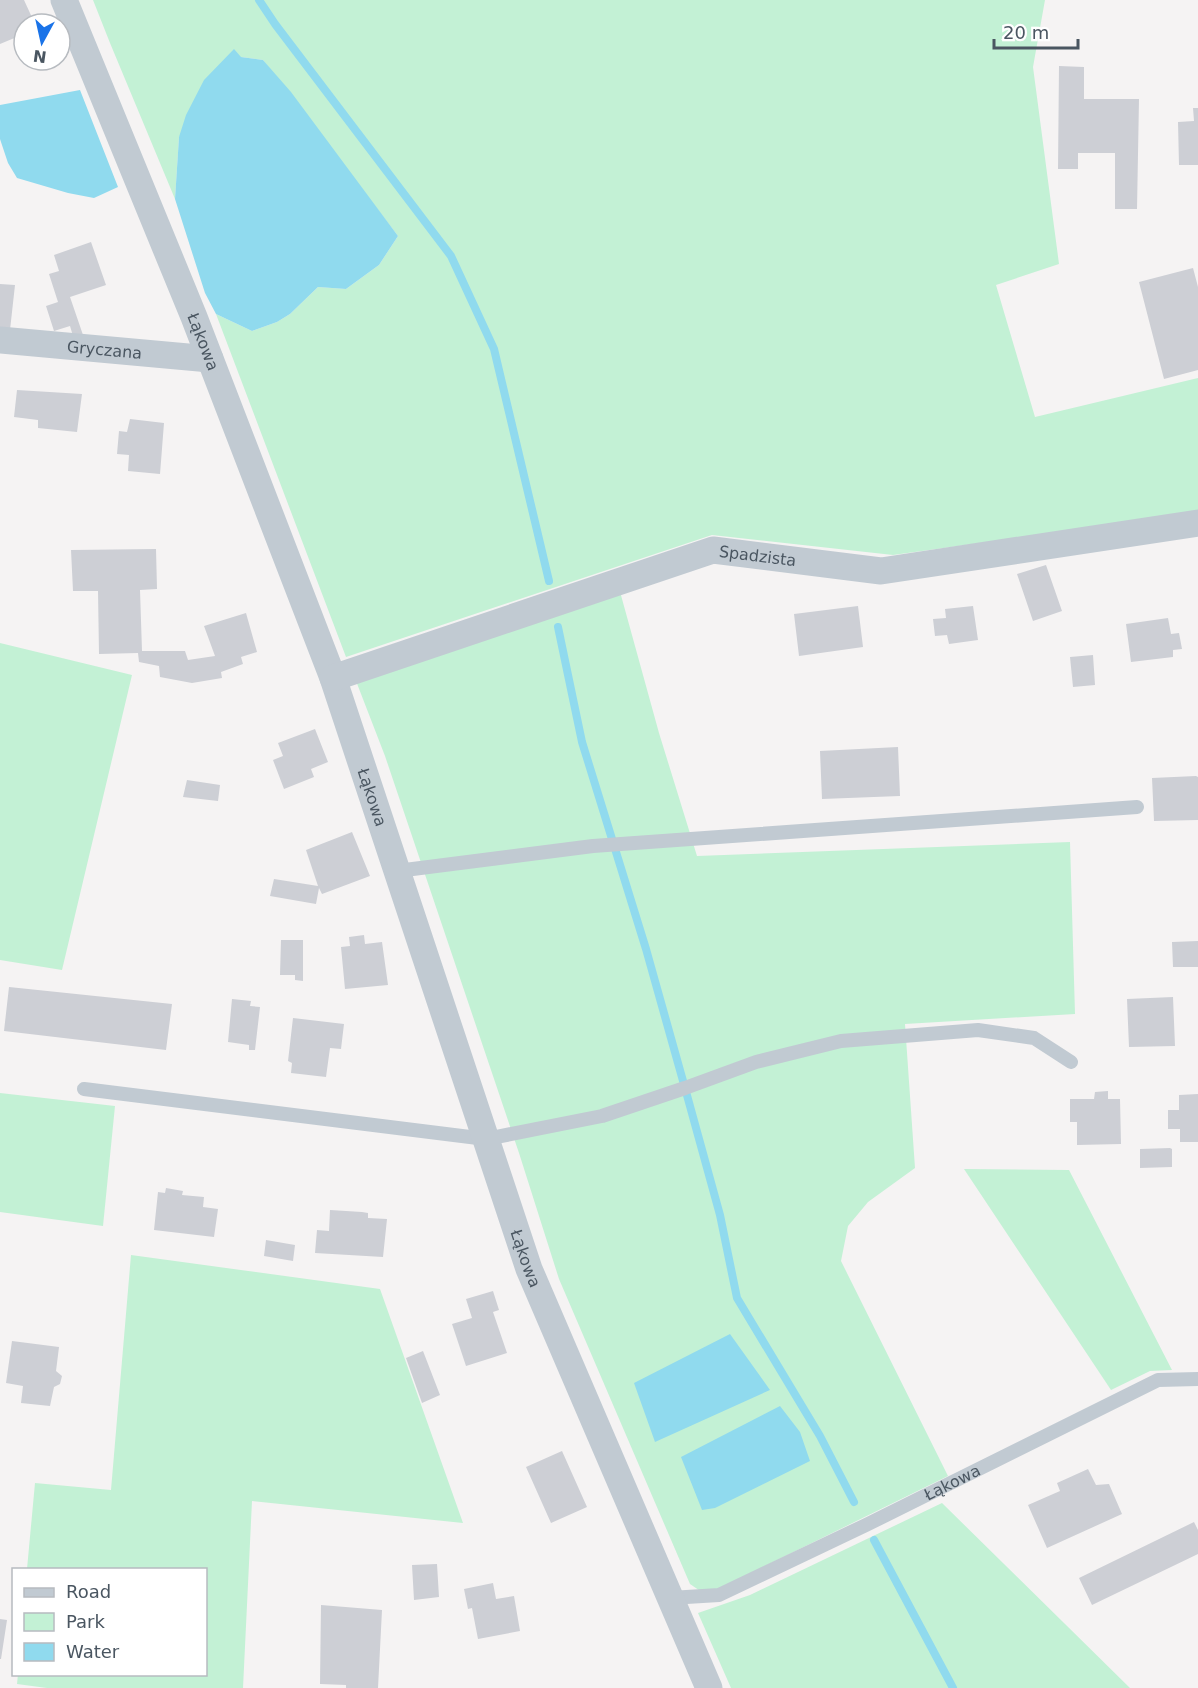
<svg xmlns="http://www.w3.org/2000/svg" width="1198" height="1688" font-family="'DejaVu Sans',sans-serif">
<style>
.green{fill:#c3f1d5}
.water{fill:#90daee}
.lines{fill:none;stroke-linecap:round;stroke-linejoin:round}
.stream{stroke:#90daee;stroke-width:8}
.building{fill:#cdcfd5}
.service{stroke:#c1cad2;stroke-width:14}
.minor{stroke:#c1cad2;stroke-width:27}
.labels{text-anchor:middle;stroke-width:5;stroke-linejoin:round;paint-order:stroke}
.street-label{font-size:16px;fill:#4a5661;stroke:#fff}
</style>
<rect width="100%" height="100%" fill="#f5f3f3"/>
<path class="green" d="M93 0H1045L1033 67 1059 264 996 285 1035 417 1198 378V513L893 555 712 535 346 657 216 314 252 331 277 322 290 314 318 287 346 289 379 265 398 236 263 60 241 57 179 137 175 199 110 43Z
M619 588 659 733 697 856 1070 842 1075 1014 905 1024 915 1168 868 1202 848 1226 841 1261 948 1476 706 1595 690 1584 559 1279 519 1153 385 756 356 681Z
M0 643 132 675 62 970 0 960Z
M0 1093 115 1106 103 1226 0 1212Z
M964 1169 1069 1170 1172 1370 1150 1371 1111 1390Z
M131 1255 380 1289 463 1523 252 1501 243 1688H47L17 1684 18 1674H206V1570L27 1569 35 1483 111 1490Z
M942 1503 1130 1688H731L698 1613 750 1595Z"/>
<path class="water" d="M234 49 241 57 263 60 291 92 398 236 379 265 346 289 318 287 290 314 277 322 252 331 216 314 205 293 175 199 179 137 186 115 204 80Z
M80 90 118 187 94 198 68 193 17 178 8 163 0 139V105Z
M730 1334 770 1390 655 1442 634 1383Z
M780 1406 800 1432 810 1461 715 1508 702 1510 681 1457Z"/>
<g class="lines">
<path class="stream" d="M259 0 275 24 451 256 494 349 549 581
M558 627 582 742 646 949 685 1088 720 1215 737 1298 820 1436 854 1502
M874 1540 953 1688"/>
</g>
<path class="building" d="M0 0H24L35 24H24V34L0 44Z
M1059 66 1084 67V99H1139L1137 209H1115V153H1078V169H1058Z
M1193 108H1198V165H1179L1178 122 1194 121Z
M91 242 106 285 70 297 83 335 73 336 70 326 54 331 46 306 58 302 49 274 59 271 54 255Z
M1193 268 1198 287V370L1164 379 1139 282Z
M0 284 15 285 10 330 0 329Z
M17 390 82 394 77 432 38 428V420L14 417Z
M130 419 164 423 160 474 128 471 129 455 117 454 119 431 127 432Z
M156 549 157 589 140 590 142 651H185L188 660 215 656 204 626 246 613 257 652 241 657 243 664 221 672 222 678 192 683 160 677 159 666 139 662 138 653 99 654 98 591H73L71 550Z
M1046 565 1062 611 1033 621 1017 574Z
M858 606 863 647 799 656 794 614Z
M973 606 978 640 949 644 947 635 935 636 933 619 946 618 945 609Z
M1168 618 1171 634 1179 633 1182 649 1173 650V657L1131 662 1126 624Z
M1093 655 1095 685 1073 687 1070 657Z
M315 729 328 762 311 769 314 777 284 789 273 760 283 756 278 743Z
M898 747 900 796 822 799 820 751Z
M1196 776 1198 777V820L1154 821 1152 778Z
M187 780 220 785 218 801 183 797Z
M352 832 370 876 322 894 319 888 316 904 270 896 274 879 318 886 306 850Z
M364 935 365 944 382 942 388 985 345 989 341 947 350 946 349 937Z
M281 940H303V981L295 980V975H280Z
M1198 941V967H1173L1172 942Z
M9 987 172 1004 166 1050 4 1031Z
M1173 997 1175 1046 1129 1047 1127 999Z
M232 999 251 1001 250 1006 260 1007 255 1050H249V1045L228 1042Z
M293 1018 344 1024 341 1049 330 1048 326 1077 291 1073 292 1063 288 1061Z
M1108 1091V1099H1120L1121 1144 1077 1145V1122H1070V1099H1094L1095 1092Z
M1198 1094V1142H1180V1129H1168V1110H1179V1095Z
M1170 1148 1172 1149V1167L1140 1168V1149Z
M166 1188 183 1191 182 1195 204 1197 203 1207 218 1209 214 1237 154 1230 158 1192 165 1193Z
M330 1210 362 1212 368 1213V1218L387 1219 383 1257 315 1253 317 1230 329 1231Z
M266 1240 295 1245 293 1261 264 1256Z
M493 1291 499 1310 493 1312 507 1353 466 1366 452 1324 472 1318 466 1299Z
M12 1341 59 1347 56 1371 62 1376 60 1384 54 1387 50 1406 21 1403 23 1386 6 1383Z
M423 1351 440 1395 422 1403 406 1358Z
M562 1451 587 1507 551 1523 526 1467Z
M1088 1469 1096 1485 1109 1484 1122 1514 1047 1548 1028 1505 1060 1491 1057 1483Z
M1194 1522 1198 1530V1554L1092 1605 1079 1578Z
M437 1564 439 1597 414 1600 412 1565Z
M493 1583 496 1599 514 1596 520 1631 478 1639 472 1608 468 1609 464 1589Z
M321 1605 382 1610 378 1688H346V1685L320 1684Z
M0 1619 7 1620 1 1659H0Z"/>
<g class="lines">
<g class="service">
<path d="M397 871 593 846 1137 807"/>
<path d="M84 1089 486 1139 602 1116 685 1088 756 1062 841 1041 978 1030 1034 1038 1071 1062"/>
<path id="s1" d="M670 1598 719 1595 866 1525 1158 1380 1198 1379"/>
</g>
<g class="minor">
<path id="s2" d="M64 0 194 317 333 678 529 1269 709 1688"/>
<path id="s3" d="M0 340 210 359"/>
<path id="s4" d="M333 678 713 550 881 571 1198 523"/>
</g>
</g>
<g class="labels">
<g class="street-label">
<text dy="6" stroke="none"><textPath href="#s2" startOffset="369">Łąkowa</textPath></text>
<text dy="6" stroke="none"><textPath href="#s3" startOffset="105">Gryczana</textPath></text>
<text dy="6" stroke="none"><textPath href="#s4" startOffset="446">Spadzista</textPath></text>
<text dy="6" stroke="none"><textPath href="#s2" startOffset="855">Łąkowa</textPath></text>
<text dy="6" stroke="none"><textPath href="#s2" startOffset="1341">Łąkowa</textPath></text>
<text dy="6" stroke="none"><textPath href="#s1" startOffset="308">Łąkowa</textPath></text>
</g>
</g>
<rect x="12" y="1568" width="195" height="108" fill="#ffffff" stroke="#b7bbc0" stroke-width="1.5"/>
<rect x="24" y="1588" width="30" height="9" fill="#c1cad2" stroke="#b7bbc0" stroke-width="1.5"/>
<text x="66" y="1598" font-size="18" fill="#4a5661">Road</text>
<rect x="24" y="1613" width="30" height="18" fill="#c3f1d5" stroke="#b7bbc0" stroke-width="1.5"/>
<text x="66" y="1628" font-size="18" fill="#4a5661">Park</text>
<rect x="24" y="1643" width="30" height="18" fill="#90daee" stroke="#b7bbc0" stroke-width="1.5"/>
<text x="66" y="1658" font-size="18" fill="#4a5661">Water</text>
<g transform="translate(42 42) rotate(188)"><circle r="28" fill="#ffffff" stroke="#b7bbc0" stroke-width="1.5"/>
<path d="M0-4.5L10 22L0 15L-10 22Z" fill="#1a73e8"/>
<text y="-9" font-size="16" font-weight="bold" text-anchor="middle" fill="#4a5661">N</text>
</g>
<path d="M994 39v9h84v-9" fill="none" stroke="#4a5661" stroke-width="3"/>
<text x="1003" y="39" font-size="18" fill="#4a5661" stroke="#ffffff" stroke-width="4.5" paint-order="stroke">20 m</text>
</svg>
